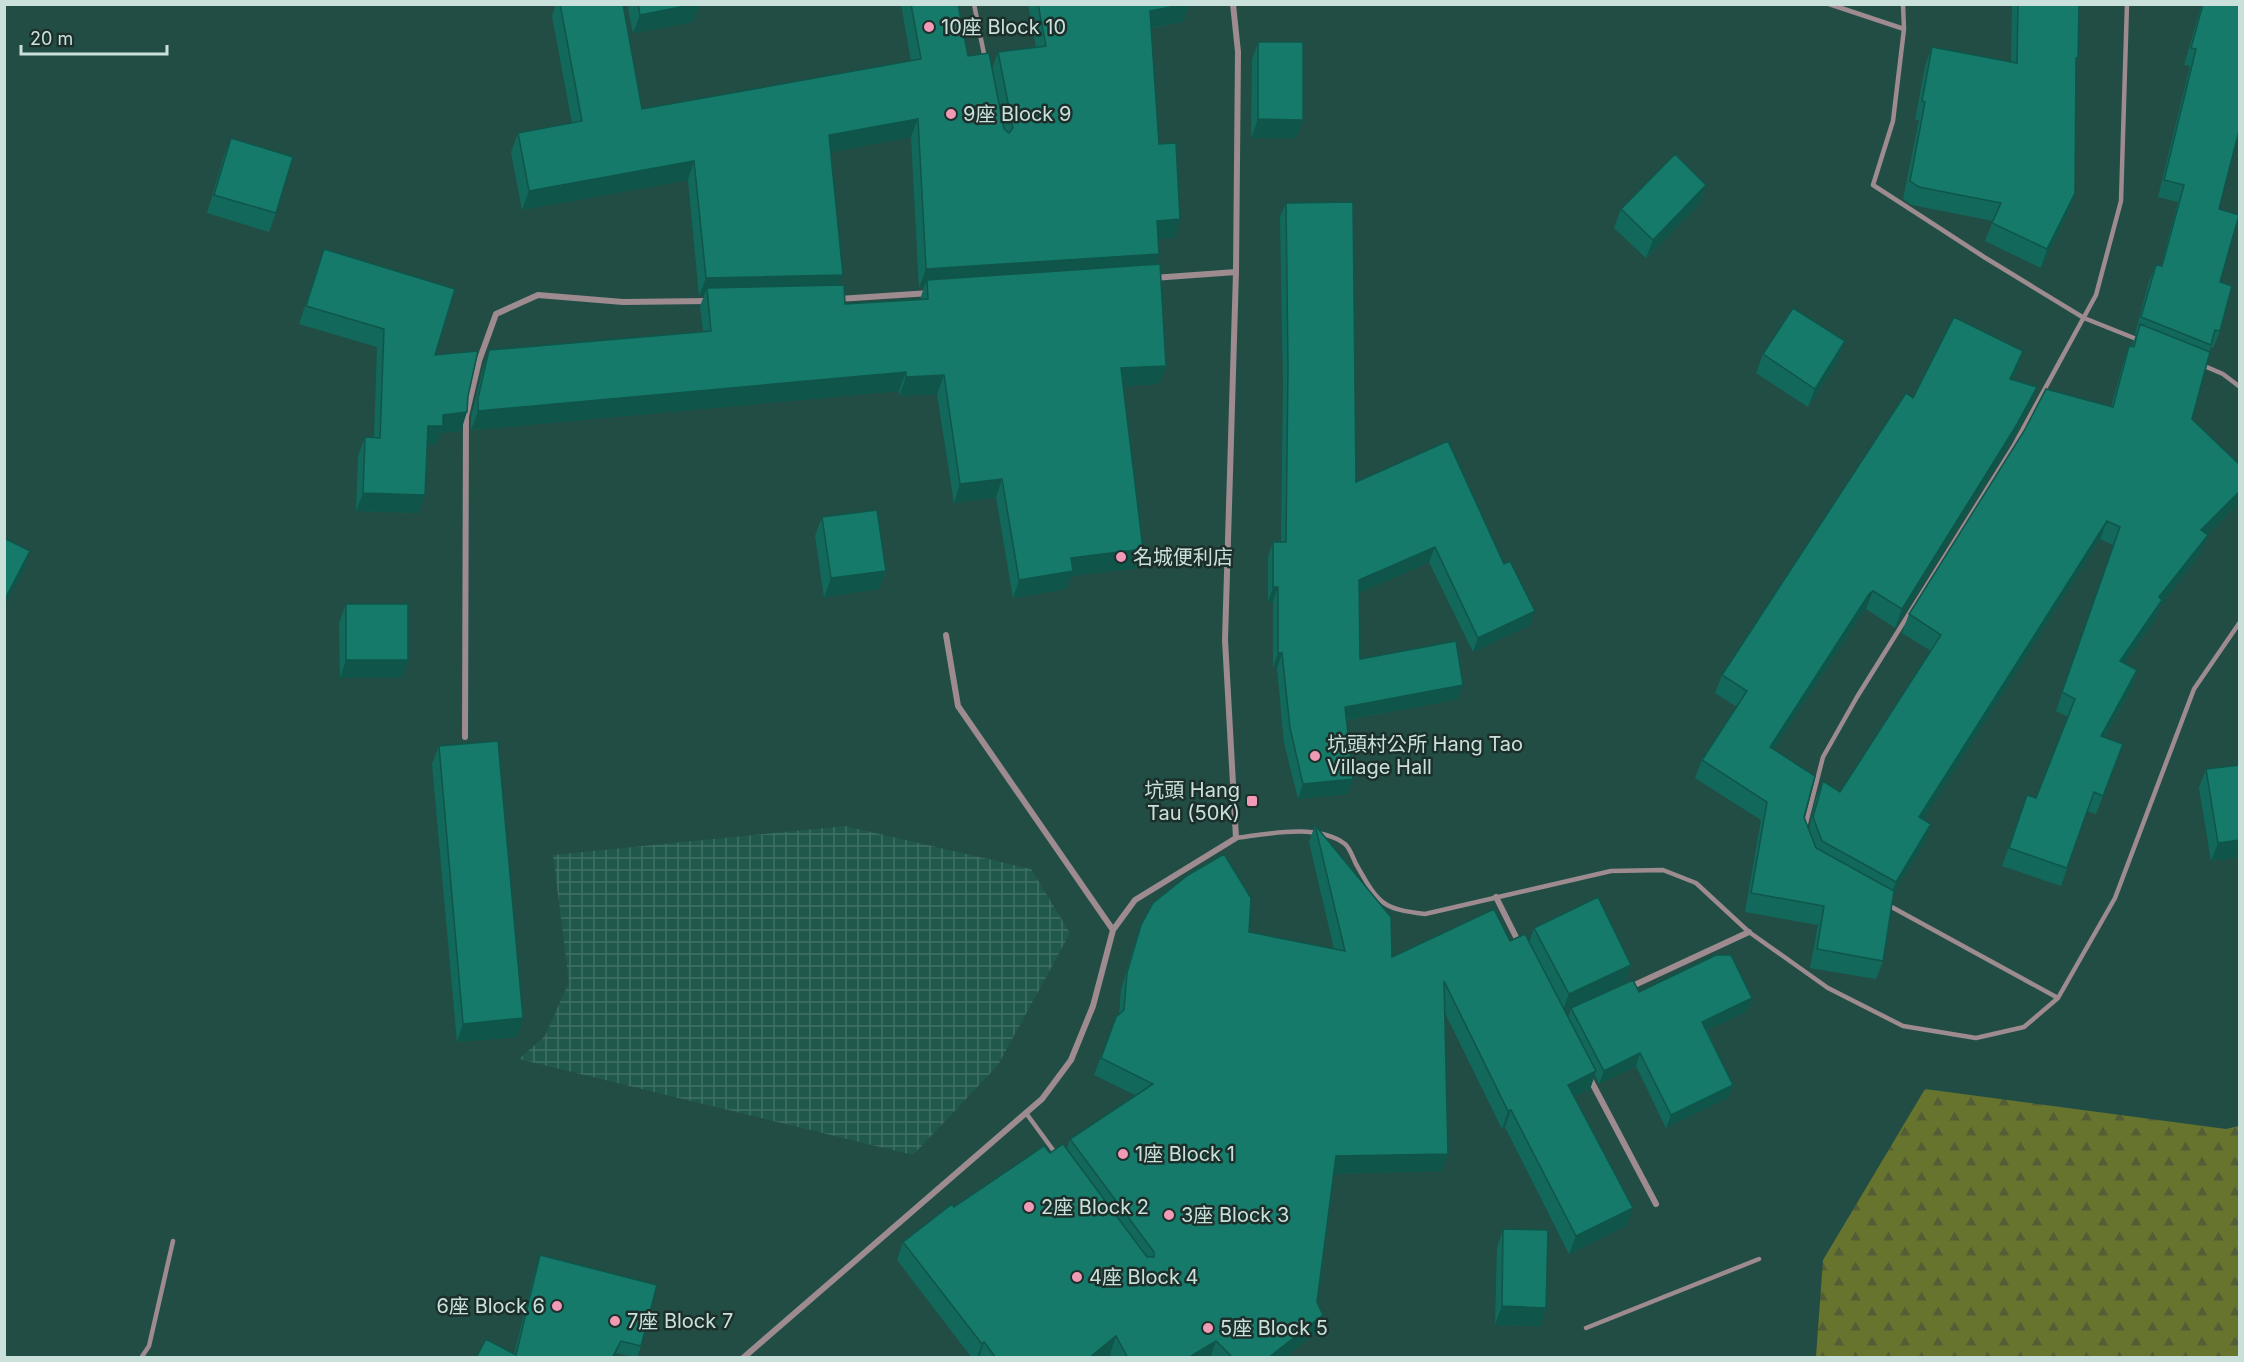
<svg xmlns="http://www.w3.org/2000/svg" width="2244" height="1362" font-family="Inter,'Noto Sans TC',sans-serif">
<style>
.industrial{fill:url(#industrial-grid)}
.forest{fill:url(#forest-firs)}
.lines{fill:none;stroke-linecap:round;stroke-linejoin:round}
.service{stroke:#9d8b90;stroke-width:4.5}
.minor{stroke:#9d8b90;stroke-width:6}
.wall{fill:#12695b;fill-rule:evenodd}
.shaded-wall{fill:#0f554a}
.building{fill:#157a6a;stroke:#0f554a;stroke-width:1.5}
.poi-dot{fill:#f09ab6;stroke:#1d2f2b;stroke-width:2}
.labels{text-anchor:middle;stroke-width:5;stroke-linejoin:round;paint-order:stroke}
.poi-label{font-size:20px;fill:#cae0db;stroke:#1d2f2b;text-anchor:start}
</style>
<defs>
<pattern id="industrial-grid" width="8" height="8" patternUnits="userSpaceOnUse" patternTransform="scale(1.5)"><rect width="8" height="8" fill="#20584d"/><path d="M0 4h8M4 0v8" fill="none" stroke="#3f7066"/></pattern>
<pattern id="forest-firs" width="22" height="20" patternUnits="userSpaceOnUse" patternTransform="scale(1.5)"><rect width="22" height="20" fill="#66742d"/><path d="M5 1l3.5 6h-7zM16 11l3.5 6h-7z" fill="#545e36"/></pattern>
</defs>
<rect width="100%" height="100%" fill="#224d45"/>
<path class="industrial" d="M845 826 1031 869 1070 933 998 1065 913 1155 519 1059 545 1036 569 982 553 855Z"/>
<path class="forest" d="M1925 1089 2226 1129 2239 1126V1357H1816L1823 1260Z"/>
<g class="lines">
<path class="service" d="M974 4 985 59
M1829 4 1904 29
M1903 4 1904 29 1893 121 1873 185 1984 257 2084 318 2139 340
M2202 365 2223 374 2240 387
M1805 827 1823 757 1857 697 2013 447 2096 295 2121 201 2127 4
M1236 838C1268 834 1317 823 1345 844 1350 848 1353 858 1356 864 1378 902 1380 909 1425 914L1611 871 1663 870 1696 883 1749 932 1828 988 1903 1026 1976 1038 2024 1027 2058 998 2115 898 2194 689 2240 622
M1888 905 2058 998
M1026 1113 1056 1154
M1586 1328 1759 1259
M141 1358 149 1346 173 1241"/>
<path class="minor" d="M1153 278 1236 272
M838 299 930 293
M946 635 958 706 1113 930
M465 737 466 416 479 361 496 314 538 295 623 302 708 301
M1496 897 1519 943
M1628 988 1749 932
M1589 1077 1656 1204
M743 1358 1042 1099 1071 1060 1093 1006 1113 930 1135 900 1236 838 1225 640 1236 272 1238 52 1233 4"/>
</g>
<path class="wall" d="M556 4H560L642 109 911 61 901 4H958L968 56 992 69 998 52 1036 47 1028 4H1189L1183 22 1151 28 1159 144 1180 219 1174 238H1158L1159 254 1155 265 1166 366 1159 384 1123 386 1136 568 1071 576 1066 589 1013 598 996 497 954 503 937 394 899 396V391L471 430V417L483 369 489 350 703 331 700 306 704 296H699L688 180 522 210 511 152 518 133 572 123 552 16ZM911 137 919 288 924 287 920 300 845 304 839 285 830 152Z
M627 4H700L693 22 633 33Z
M2012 4H2079L2075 65V193L2068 212 2041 268 1985 241 1993 221 1912 205 1903 199 1919 120H1915L1925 66 1932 47 2011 62Z
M2202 4H2240L2219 209 2220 331 2213 348 2211 347 2209 352 2192 419 2208 535 2201 553 2160 606 2156 618 2124 663 2137 670 2131 689 2104 737 2123 744 2096 814 2087 811 2061 886 2002 866 2027 795 2036 798 2068 717 2056 711 2113 545 2100 539 1923 819 1931 824 1924 843 1894 892 1883 961 1876 979 1810 968 1818 925 1745 912 1761 820 1695 778 1702 760 1737 707 1715 693 1722 675 1913 398 2023 351 2017 370 2012 380 2031 405 2009 445 1895 628 1866 609 1863 612 1773 749 1809 829 1816 799 1823 781 1840 792 1931 651 1902 633 1909 614 2111 407 2123 364 2129 346H2132L2136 334H2135L2149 281 2156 265 2161 266 2178 202 2158 197 2190 66 2184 65Z
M1258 42 1303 120 1296 138H1251L1252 60Z
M231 138 276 213 269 232 207 213 224 156Z
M1706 185 1700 203 1646 258 1614 228 1621 209Z
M1286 203 1356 482 1530 625 1473 652 1429 562 1359 593 1360 659 1458 699 1347 720 1348 794 1298 799 1284 743 1277 668H1273V602H1268V557L1273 542H1281L1283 383 1280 217Z
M324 249 435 355 468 396 461 431 440 433 436 445 427 444 419 513 356 511 358 456 365 437 374 438 377 347 299 324Z
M1763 354 1838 360 1808 407 1756 373Z
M822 517 886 571 879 589 824 597 815 536Z
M346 604 402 678H340L339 623Z
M439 746 523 1018 517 1037 457 1042 432 764Z
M2240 765V857L2211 861 2199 788 2206 769Z
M1315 825 1392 957 1510 941 1529 943 1534 928 1631 965 1624 983 1565 1011 1568 1017 1571 1008 1639 992 1752 998 1747 1011 1707 1030 1733 1085 1729 1097 1666 1128 1636 1066 1599 1084 1595 1075 1590 1089 1574 1096 1627 1225 1569 1254 1505 1127 1502 1129 1445 1013 1448 1154 1442 1171 1333 1174 1317 1302 1323 1315 1317 1332 1284 1358H1112L1110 1354 1105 1358H972L897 1260 903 1242 954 1207 1050 1153 1067 1149 1070 1139 1135 1095 1094 1075 1116 1017 1119 1015 1121 990 1135 942 1141 925 1249 932 1334 949 1309 842Z
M1503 1229 1546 1308 1540 1326 1495 1325 1497 1248Z
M540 1255 641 1346 637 1358 616 1353 614 1358 514 1354 536 1268Z"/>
<path class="shaded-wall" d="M695 4H700L693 22 633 33 640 15Z
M1185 4H1189L1183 22 1143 29 1150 11Z
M918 119 911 137 822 154 829 135Z
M1258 119 1303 120 1296 138H1251Z
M694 161 688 180 522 210 529 191Z
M1706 185 1700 203 1646 258 1653 240Z
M2075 193 2068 212 2041 268 2047 249Z
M1180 219 1174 238 1150 239 1157 221Z
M1159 254 1152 272 927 280 924 287 919 288 926 269Z
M843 275 836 293 707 288 704 296H699L706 278Z
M1845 341 1838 360 1808 407 1815 389Z
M2023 351 2017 370 2003 397 2010 379Z
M1166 366 1159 384 1114 387 1121 368Z
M906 372 899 391 471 430 478 411Z
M944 375 937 394 899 396 906 377Z
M2037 387 2031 405 2009 445 1895 628 1902 609Z
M467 412 461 431 440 433 436 445 421 444 428 426 443 415Z
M1002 479 996 497 954 503 960 484Z
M2240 491V502L2195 548 2201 530Z
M363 493 425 495 419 513 356 511Z
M2107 521 2100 539 1913 836 1919 817Z
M2208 535 2201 553 2160 606 2156 618 2113 679 2120 661 2159 597Z
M1435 547 1429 562 1354 595 1359 580Z
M1143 549 1136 568 1071 576 1066 589 1013 598 1019 580 1071 558Z
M30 551 24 570 4 606V602L6 597Z
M886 571 879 589 824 597 831 578Z
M1273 587H1278L1273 602H1268Z
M1873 591 1866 609 1863 612 1763 765 1770 747 1869 594Z
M1535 611 1530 625 1473 652 1478 638Z
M1278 653H1282L1277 668H1273Z
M346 660H408L402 678H340Z
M2137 670 2131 689 2094 754 2101 736Z
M1463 685 1458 699 1340 721 1345 707Z
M1353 779 1348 794 1298 799 1303 784Z
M1931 824 1924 843 1889 900 1896 882Z
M2240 840V857L2211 861 2218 843Z
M1631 965 1624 983 1562 1012 1569 994Z
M1752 998 1747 1011 1698 1034 1702 1022Z
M523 1018 517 1037 457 1042 463 1024Z
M1640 1053 1636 1066 1599 1084 1604 1071Z
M1596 1071 1590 1089 1562 1102 1568 1085Z
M1733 1085 1729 1097 1666 1128 1671 1115Z
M1511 1110 1505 1127 1502 1129 1508 1111Z
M1448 1154 1442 1171 1329 1174 1336 1156Z
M1633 1208 1627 1225 1569 1254 1576 1236Z
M1502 1306 1546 1308 1540 1326 1495 1325Z
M1323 1315 1317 1332 1284 1358H1268Z
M1116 1336 1110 1354 1105 1358H1089Z
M621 1341 616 1353 614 1358H612Z
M1216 1341 1210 1358H1188Z
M984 1342 979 1358H977L982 1344Z"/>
<path class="building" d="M560 4H623L642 109 921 59 911 4H958L968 56 989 53 1004 129 1009 133 1013 128 998 52 1046 46 1038 4H1185L1150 11 1159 144 1176 143 1180 219 1157 221 1159 254 926 269 918 119 829 135 843 275 706 278 694 161 529 191 518 133 582 121Z
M638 4H695L640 15Z
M2018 4H2079L2078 58H2076L2075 193 2047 249 1992 223 2001 203 1919 187 1910 181 1925 102 1922 101 1932 47 2017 63Z
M2203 4H2240V127L2219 209 2239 215 2220 282 2232 286 2220 331 2215 330 2211 345 2141 317 2156 265 2162 266 2184 185 2164 180 2196 49 2191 48Z
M1258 42H1303V120L1258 119Z
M231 138 293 157 276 213 214 195Z
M1675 154 1706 185 1653 240 1621 209Z
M1353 202 1356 482 1448 441 1504 564 1510 561 1535 611 1478 638 1435 547 1359 580 1360 659 1456 641 1463 685 1345 707 1353 779 1303 784 1290 728 1282 653H1278V587H1273V542H1286L1288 368 1286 203Z
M324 249 455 289 435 355 478 351 468 396 467 412 443 415V426H428L425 495 363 493 365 437 380 438 384 329 306 306Z
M1160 264 1166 366 1121 368 1143 549 1071 558 1073 571 1019 580 1002 479 960 484 944 375 906 377V372L478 411V398L489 350 711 331 707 288 844 285 845 304 928 299 927 280Z
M1793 308 1845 341 1815 389 1763 354Z
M1954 317 2023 351 2010 379 2037 387 2016 426 1902 609 1873 591 1869 594 1770 747 1815 776 1804 817 1816 848 1894 891 1883 961 1817 949 1824 906 1751 893 1767 802 1702 760 1747 691 1722 675 1906 393 1913 398Z
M2140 324 2210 352 2192 419 2240 465V491L2201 530 2208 535 2159 597 2162 600 2120 661 2137 670 2101 736 2123 744 2103 796 2094 792 2067 868 2009 848 2027 795 2036 798 2075 699 2062 692 2120 527 2107 521 1919 817 1931 824 1896 882 1822 841 1813 817 1823 781 1840 792 1941 635 1909 614 2024 431 2046 389 2113 407 2129 346 2134 347Z
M877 510 886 571 831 578 822 517Z
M4 538 30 551 6 597 4 596Z
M346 604H408V660H346Z
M498 741 523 1018 463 1024 439 746Z
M2240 765V840L2218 843 2206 769Z
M1315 825 1391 917 1392 957 1494 909 1510 941 1525 934 1596 1071 1568 1085 1633 1208 1576 1236 1511 1110 1508 1111 1444 981 1448 1154 1336 1156 1317 1302 1323 1315 1268 1358H1233L1216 1341 1188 1358H1128L1116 1336 1089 1358H996L984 1342 982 1344 903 1242 952 1204 954 1207 1044 1146 1050 1153 1063 1144 1147 1257H1154V1252L1070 1139 1153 1084 1101 1058 1116 1017 1124 1010 1127 973 1141 925 1153 903 1188 875 1224 854 1251 898 1249 932 1345 951Z
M1598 897 1631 965 1569 994 1534 928Z
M1716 955H1731L1752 998 1702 1022 1733 1085 1671 1115 1640 1053 1604 1071 1571 1008 1633 980 1639 992Z
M1503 1229 1548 1230 1546 1308 1502 1306Z
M540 1255 657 1285 641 1346 621 1341 612 1358H476L486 1339 516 1355Z"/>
<g class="poi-dot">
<circle cx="929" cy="27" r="6"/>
<circle cx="951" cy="114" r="6"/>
<circle cx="1121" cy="557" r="6"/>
<circle cx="1315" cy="756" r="6"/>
<rect x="1246" y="795" width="12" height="12" rx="3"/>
<circle cx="1123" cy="1154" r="6"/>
<circle cx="1029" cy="1207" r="6"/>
<circle cx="1169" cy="1215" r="6"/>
<circle cx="1077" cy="1277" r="6"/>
<circle cx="557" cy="1306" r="6"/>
<circle cx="615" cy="1321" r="6"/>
<circle cx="1208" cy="1328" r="6"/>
</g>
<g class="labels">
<g class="poi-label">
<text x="941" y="34">10座 Block 10</text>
<text x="963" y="121">9座 Block 9</text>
<text x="1133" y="564">名城便利店</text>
<text x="1327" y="751">坑頭村公所 Hang Tao<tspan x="1327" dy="23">Village Hall</tspan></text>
<text x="1240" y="797" text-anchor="end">坑頭 Hang<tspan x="1240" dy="23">Tau (50K)</tspan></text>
<text x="1135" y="1161">1座 Block 1</text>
<text x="1041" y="1214">2座 Block 2</text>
<text x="1181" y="1222">3座 Block 3</text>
<text x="1089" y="1284">4座 Block 4</text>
<text x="545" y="1313" text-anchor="end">6座 Block 6</text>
<text x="627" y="1328">7座 Block 7</text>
<text x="1220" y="1335">5座 Block 5</text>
</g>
</g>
<rect width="2244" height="1362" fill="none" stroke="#cae0db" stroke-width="12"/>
<path d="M21 45v9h146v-9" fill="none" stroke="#cae0db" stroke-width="3"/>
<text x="30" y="45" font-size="18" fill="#cae0db" stroke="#1d2f2b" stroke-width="4.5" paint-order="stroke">20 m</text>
</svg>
